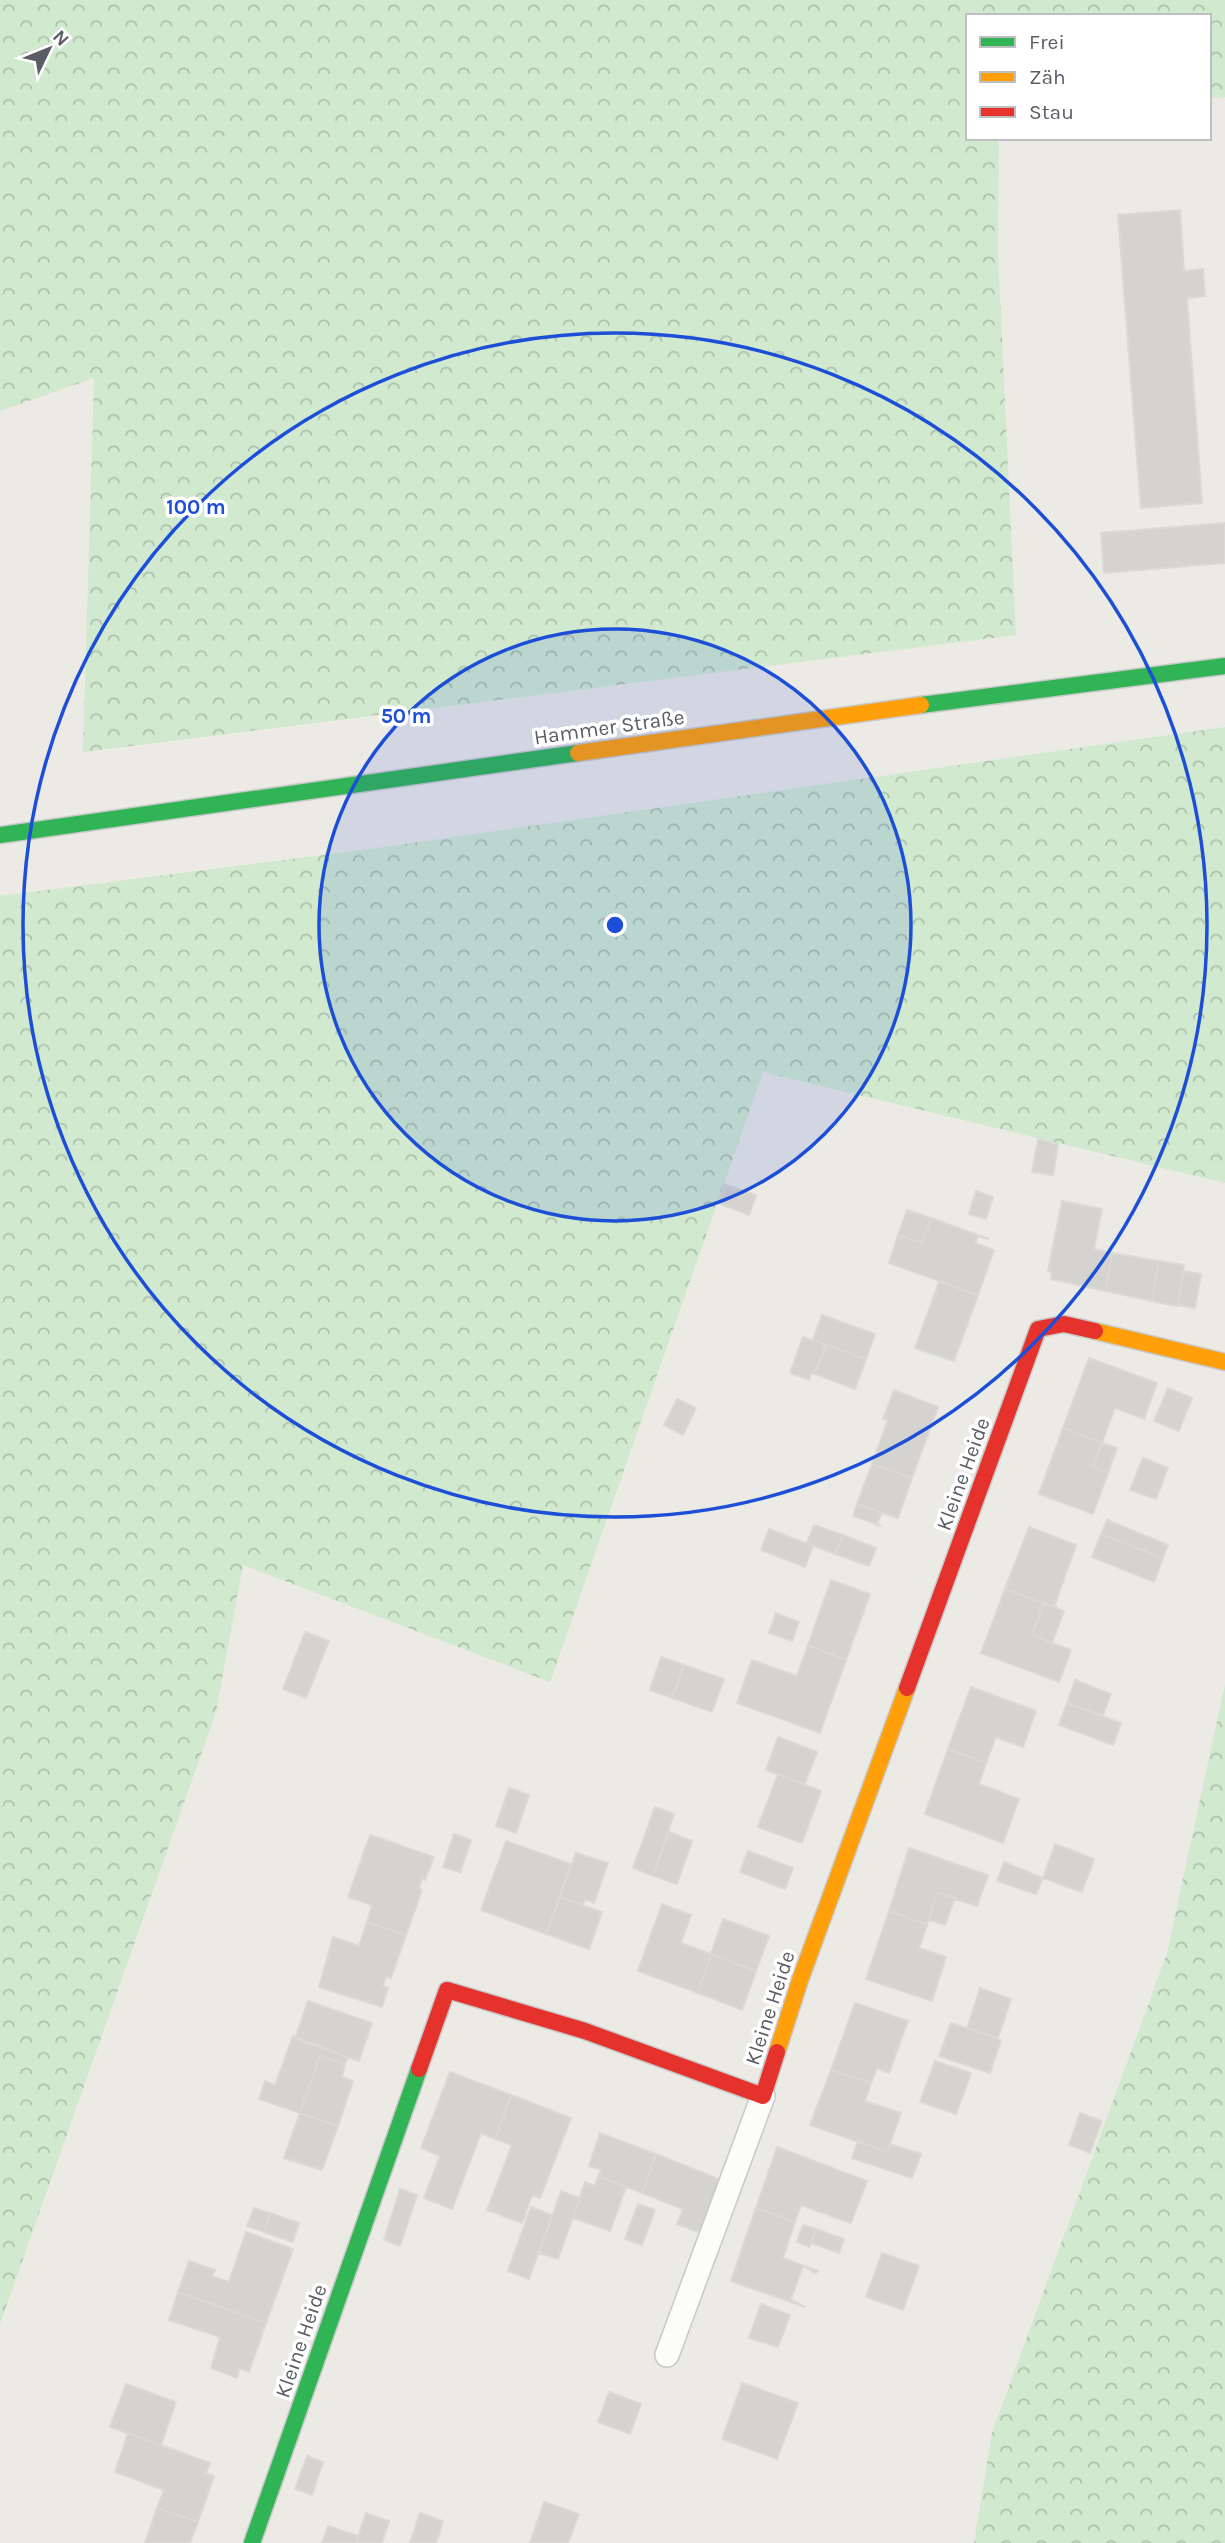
<svg xmlns="http://www.w3.org/2000/svg" width="1225" height="2543" font-family="Karla,sans-serif">
<style>
.forest{fill:url(#forest-crowns)}
.building{fill:#d4d3cf;stroke:#dad9d4;stroke-width:2}
.lines{fill:none;stroke-linecap:round;stroke-linejoin:round}
.lane-casing{stroke:#c7c8c7;stroke-width:26}
.fast-casing{stroke:#c8c9c8;stroke-width:19}
.slow-casing{stroke:#c8c9c8;stroke-width:19}
.jam-casing{stroke:#c8c9c8;stroke-width:19}
.lane{stroke:#fcfcfb;stroke-width:23}
.fast{stroke:#30b455;stroke-width:16}
.slow{stroke:#ff9f0a;stroke-width:16}
.jam{stroke:#e5322d;stroke-width:16}
.ring{fill:none;stroke:#1d4ed8;stroke-width:3.5}
.labels{text-anchor:middle;stroke-width:7;stroke-linejoin:round;paint-order:stroke}
.street-label{font-size:21px;fill:#5a5e64;stroke:#fff}
.centre{fill:#1d4ed8;stroke:#fff;stroke-width:3.5}
.ring-label{font-size:21px;text-anchor:middle;font-weight:bold;fill:#1d4ed8;stroke:#fff;stroke-width:7;stroke-linejoin:round;paint-order:stroke}
</style>
<defs>
<pattern id="forest-crowns" width="20" height="18" patternUnits="userSpaceOnUse" patternTransform="scale(1.75)"><rect width="20" height="18" fill="#d1e9cf"/><path d="M2 6a3 3 0 1 1 6 0M12 15a3 3 0 1 1 6 0" fill="none" stroke="#adc0ac"/></pattern>
</defs>
<rect width="100%" height="100%" fill="#ebeae4"/>
<path class="forest" d="M0 0H1225V97L1209 98V16H968V138H999L998 255 1016 635 83 752 94 378 0 411Z
M1225 727V1183L763 1072 550 1682 243 1565 216 1712 0 2324V896L377 848Z
M1225 1684V2543H974L992 2433 1167 1953Z"/>
<path class="building" d="M1180 210 1184 271 1203 269 1205 296 1187 298 1202 503 1141 508 1118 215Z
M1225 523V563L1104 573 1101 533Z
M1038 1139 1058 1144 1053 1175 1032 1172Z
M724 1184 756 1195 749 1215 718 1203Z
M976 1191 993 1197 986 1219 969 1214Z
M1062 1201 1102 1209 1094 1249 1112 1253 1106 1291 1051 1279 1052 1272 1048 1271Z
M907 1210 931 1218 922 1243 898 1235Z
M931 1218 989 1239 978 1236 975 1243 994 1250 978 1295 889 1263 898 1235 922 1243Z
M1112 1253 1159 1261 1152 1301 1106 1291Z
M1159 1261 1184 1265 1177 1306 1152 1301Z
M1184 1271 1201 1274 1195 1308 1178 1305Z
M939 1282 978 1295 954 1361 915 1348Z
M822 1315 875 1334 866 1359 813 1340Z
M803 1337 826 1345 815 1374 811 1373 809 1380 790 1373Z
M826 1345 866 1359 855 1389 815 1374Z
M1089 1358 1157 1383 1144 1419 1115 1408 1102 1443 1063 1428Z
M1168 1388 1192 1398 1179 1431 1154 1421Z
M894 1390 938 1407 912 1478 872 1464 888 1420 883 1419Z
M677 1399 696 1408 683 1435 664 1425Z
M1063 1428 1102 1443 1093 1467 1108 1473 1093 1514 1039 1494Z
M1102 1443 1117 1448 1108 1473 1093 1467Z
M1143 1458 1168 1468 1156 1499 1130 1490Z
M872 1464 912 1478 898 1518 857 1504Z
M857 1504 882 1513 877 1523 881 1526 853 1516Z
M1107 1520 1168 1545 1163 1558 1101 1534Z
M814 1525 843 1535 835 1554 807 1543Z
M1029 1527 1076 1545 1054 1607 1005 1589Z
M769 1529 813 1546 805 1567 761 1550Z
M1101 1534 1163 1558 1154 1582 1092 1557Z
M843 1535 876 1548 869 1566 835 1554Z
M831 1580 870 1594 846 1660 808 1645Z
M1005 1589 1044 1603 1032 1635 1071 1650 1059 1682 981 1653Z
M1044 1603 1064 1611 1052 1643 1032 1635Z
M776 1613 799 1622 792 1641 769 1633Z
M305 1632 329 1641 306 1698 283 1689Z
M808 1645 846 1660 820 1733 737 1703 752 1660 797 1676Z
M661 1657 684 1665 672 1698 650 1690Z
M684 1665 724 1679 712 1712 672 1698Z
M1075 1680 1111 1694 1103 1715 1067 1703Z
M971 1687 1036 1711 1023 1747 996 1737 986 1763 948 1749Z
M1067 1703 1121 1723 1113 1745 1059 1725Z
M778 1737 817 1752 805 1784 766 1770Z
M948 1749 986 1763 979 1784 1019 1799 1003 1843 925 1814Z
M778 1774 821 1791 802 1843 758 1827Z
M509 1788 529 1795 516 1833 496 1826Z
M655 1807 674 1814 653 1876 633 1868Z
M669 1832 692 1841 677 1884 653 1876Z
M454 1834 471 1840 460 1872 443 1867Z
M370 1835 434 1857 425 1880 422 1878 419 1888 422 1890 406 1935 367 1922 372 1905 348 1897Z
M506 1841 571 1864 546 1934 481 1910Z
M1055 1844 1094 1859 1082 1892 1043 1878Z
M909 1848 988 1875 977 1906 937 1893 927 1925 889 1911Z
M748 1851 793 1868 785 1889 740 1872Z
M576 1853 608 1863 594 1903 585 1899 583 1905 560 1897Z
M1004 1862 1043 1878 1036 1894 997 1881Z
M937 1893 955 1898 945 1925 929 1920Z
M560 1897 602 1912 589 1949 546 1934Z
M662 1904 691 1915 681 1943 711 1954 698 1993 638 1971Z
M889 1911 927 1925 919 1948 946 1957 932 2001 866 1979Z
M723 1919 769 1936 756 1971 711 1954Z
M367 1922 406 1935 391 1978 386 1977 383 1986 388 1988 382 2007 319 1987 333 1937 359 1946Z
M711 1954 756 1971 742 2010 698 1993Z
M980 1988 1011 1999 998 2038 967 2028Z
M308 2001 372 2023 359 2061 295 2039Z
M855 2003 908 2021 889 2073 877 2068 871 2083 831 2070Z
M951 2023 1001 2040 990 2073 939 2056Z
M293 2036 348 2057 345 2064 320 2056 300 2113 259 2099 265 2081 275 2085Z
M320 2056 345 2064 342 2077 353 2081 338 2126 300 2113Z
M935 2061 971 2073 956 2114 920 2102Z
M831 2070 871 2083 865 2101 901 2113 887 2152 810 2125Z
M450 2072 511 2095 495 2139 481 2133 452 2209 424 2198 440 2156 421 2148Z
M511 2095 571 2118 540 2198 532 2195 522 2223 487 2210 512 2145 495 2139Z
M300 2113 338 2126 322 2170 284 2158Z
M1080 2113 1102 2121 1090 2153 1069 2145Z
M600 2133 656 2154 642 2193 598 2176 601 2170 589 2166Z
M858 2141 887 2152 890 2144 921 2154 912 2178 852 2158Z
M777 2147 867 2181 851 2223 801 2205 795 2222 756 2208Z
M656 2154 719 2179 700 2233 677 2224 683 2209 642 2193Z
M598 2176 626 2187 610 2231 573 2218 585 2182 595 2186Z
M400 2189 417 2195 400 2246 384 2240Z
M561 2191 580 2198 558 2259 539 2253Z
M638 2204 655 2210 642 2245 625 2239Z
M531 2207 552 2215 529 2279 508 2271Z
M254 2208 270 2213 264 2232 247 2226Z
M756 2208 795 2222 783 2258 818 2271 815 2273 803 2266 791 2299 805 2307 731 2281Z
M270 2213 299 2223 293 2242 264 2232Z
M803 2225 816 2229 809 2247 797 2242Z
M816 2229 844 2239 839 2253 811 2243Z
M246 2232 293 2249 266 2323 178 2292 189 2261 215 2270 212 2276 229 2282Z
M882 2253 919 2266 903 2310 866 2297Z
M178 2292 266 2323 249 2372 240 2368 237 2378 211 2368 220 2337 169 2320Z
M761 2304 790 2315 778 2347 749 2338Z
M742 2383 798 2403 777 2459 722 2439Z
M126 2384 176 2402 161 2445 110 2427Z
M609 2392 641 2404 630 2434 598 2422Z
M128 2433 210 2463 206 2473 214 2476 198 2522 157 2508 164 2490 115 2472Z
M307 2456 323 2462 312 2495 295 2489Z
M544 2502 579 2514 568 2543H530Z
M157 2508 198 2522 190 2543H145Z
M366 2513 389 2521 382 2543H356Z
M420 2513 443 2521 436 2543H410Z
M328 2526 358 2536 356 2543H322Z"/>
<g class="lines">
<g class="lane-casing">
<path id="lane" d="M667 2355 763 2096"/>
</g>
<g class="fast-casing">
<path id="fast" d="M921 705 1225 666
M0 835 578 753
M252 2543 419 2069"/>
</g>
<g class="slow-casing">
<path id="slow" d="M578 753 921 705
M1095 1331 1225 1362
M777 2052 800 1980 907 1688"/>
</g>
<g class="jam-casing">
<path id="jam" d="M907 1688 1038 1329 1064 1324 1095 1331
M419 2069 447 1990 585 2031 763 2096 777 2052"/>
</g>
<use href="#lane" class="lane"/>
<use href="#fast" class="fast"/>
<use href="#slow" class="slow"/>
<use href="#jam" class="jam"/>
</g>
<circle cx="615" cy="925" r="296" fill="#1d4ed8" fill-opacity=".12"/>
<g class="ring">
<circle cx="615" cy="925" r="296"/>
<circle cx="615" cy="925" r="592"/>
</g>
<g class="labels">
<g class="street-label">
<text transform="translate(609 727) rotate(-8)" y="7">Hammer Straße</text>
<text transform="translate(963 1474) rotate(-70)" y="7">Kleine Heide</text>
<text transform="translate(770 2008) rotate(-72)" y="7">Kleine Heide</text>
<text transform="translate(301 2341) rotate(-71)" y="7">Kleine Heide</text>
</g>
</g>
<circle cx="615" cy="925" r="10" class="centre"/>
<g class="ring-label">
<text x="196" y="514">100 m</text>
<text x="406" y="723">50 m</text>
</g>
<rect x="966" y="14" width="245" height="126" fill="#ffffff" stroke="#bdbfc1" stroke-width="2"/>
<rect x="980" y="37" width="35" height="10" fill="#30b455" stroke="#bdbfc1" stroke-width="2"/>
<text x="1029" y="49" font-size="21" fill="#5a5e64">Frei</text>
<rect x="980" y="72" width="35" height="10" fill="#ff9f0a" stroke="#bdbfc1" stroke-width="2"/>
<text x="1029" y="84" font-size="21" fill="#5a5e64">Zäh</text>
<rect x="980" y="107" width="35" height="10" fill="#e5322d" stroke="#bdbfc1" stroke-width="2"/>
<text x="1029" y="119" font-size="21" fill="#5a5e64">Stau</text>
<g transform="translate(49 49) rotate(47)" stroke="#ffffff" stroke-width="5" paint-order="stroke">
<path d="M0-5L12 26L0 18L-12 26Z" fill="#5a5e64"/>
<text y="-10" font-size="19" font-weight="bold" text-anchor="middle" fill="#5a5e64">N</text>
</g>
</svg>
